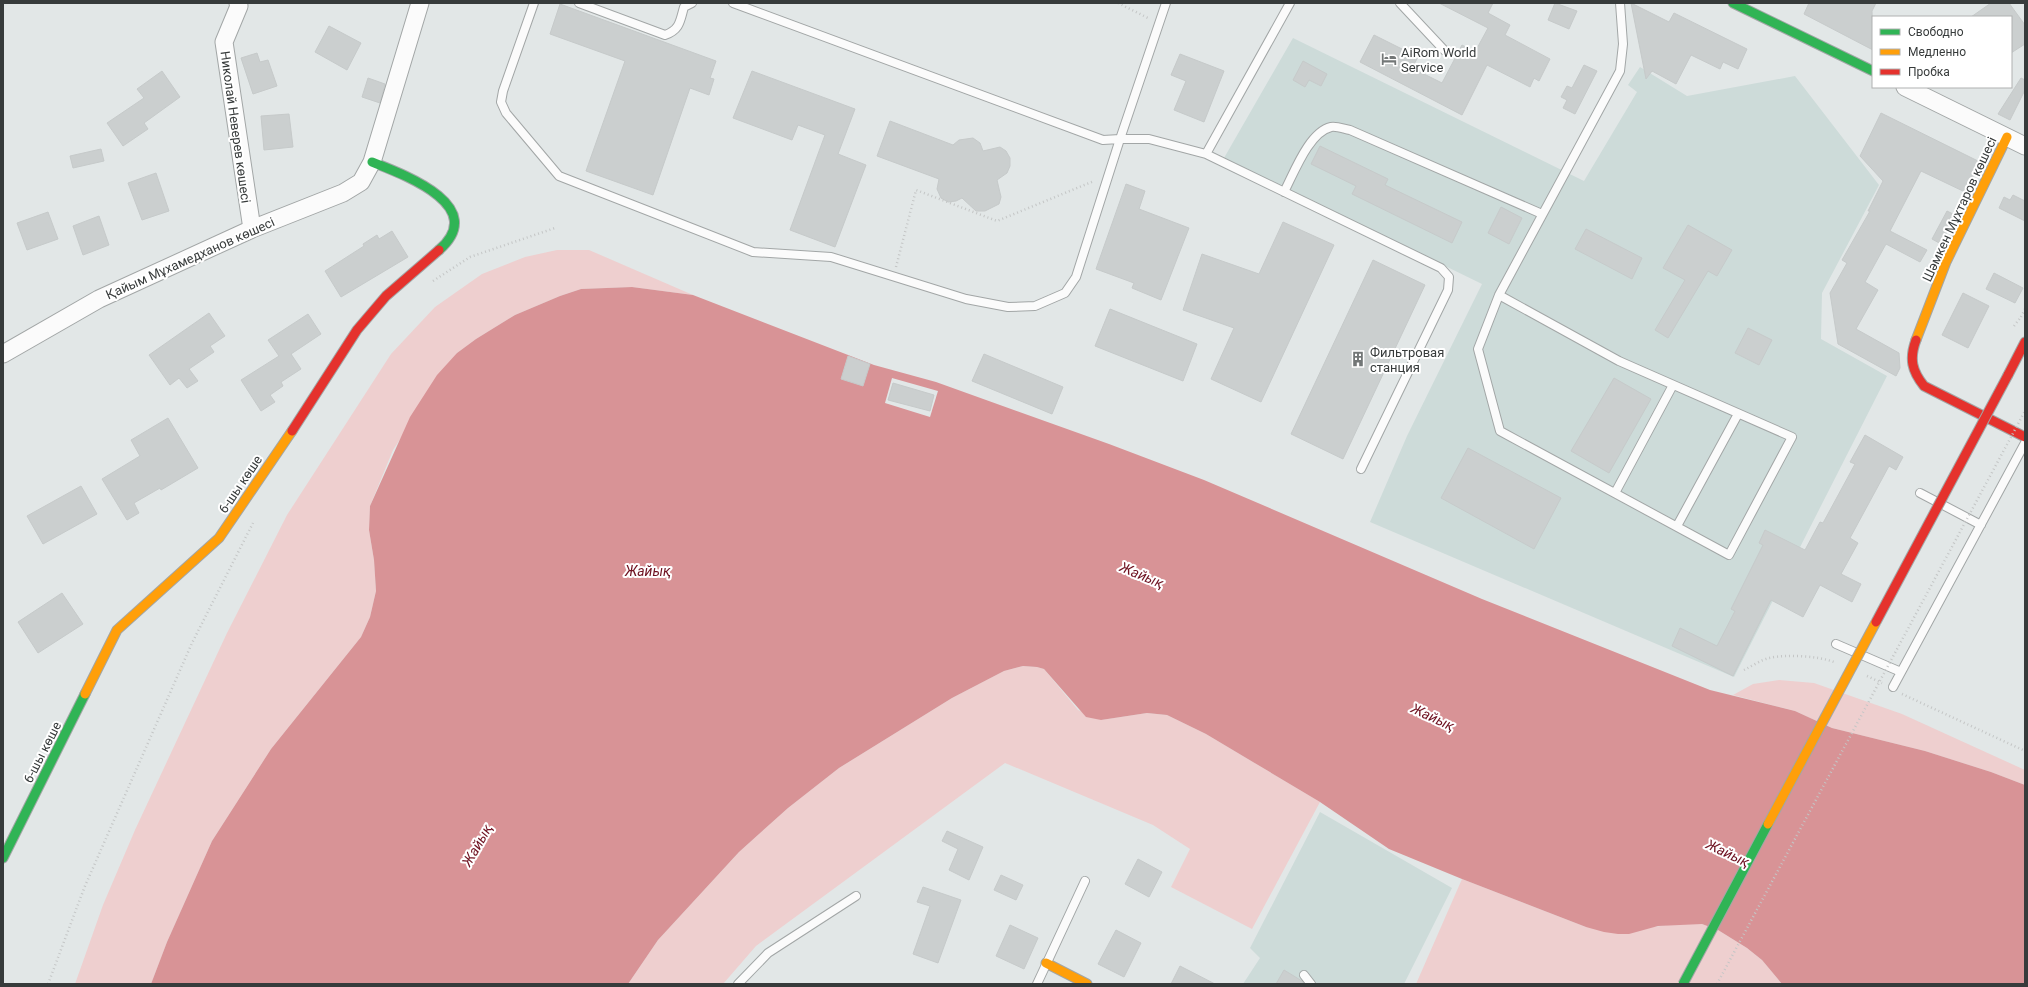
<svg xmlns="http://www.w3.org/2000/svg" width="2028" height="987" font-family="Roboto,sans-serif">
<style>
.built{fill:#cddbd9}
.green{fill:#eecfcf}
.water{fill:#d89396}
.pier{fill:#e2e7e7}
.building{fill:#cbcfcf;stroke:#c6caca}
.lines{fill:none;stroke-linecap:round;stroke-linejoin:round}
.lane-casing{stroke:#a2a6a6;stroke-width:10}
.street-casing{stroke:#a2a6a6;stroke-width:19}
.fast-casing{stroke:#a2a6a6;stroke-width:11}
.slow-casing{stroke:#a2a6a6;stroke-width:11}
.jam-casing{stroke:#a2a6a6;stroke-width:11}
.path{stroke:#c4c6c6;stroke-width:2.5;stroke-dasharray:1 3;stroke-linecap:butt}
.lane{stroke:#fbfbfb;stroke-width:8}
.street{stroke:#fbfbfb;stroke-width:17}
.fast{stroke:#30b455;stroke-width:9}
.slow{stroke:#ff9f0a;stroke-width:9}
.jam{stroke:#e5322d;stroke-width:9}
.fast-bridge-casing{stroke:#a2a6a6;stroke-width:11;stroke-linecap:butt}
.slow-bridge-casing{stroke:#a2a6a6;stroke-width:11;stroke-linecap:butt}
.jam-bridge-casing{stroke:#a2a6a6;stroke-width:11;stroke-linecap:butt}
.path-bridge{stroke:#c4c6c6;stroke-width:2.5;stroke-dasharray:1 3;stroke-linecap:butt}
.fast-bridge{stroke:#30b455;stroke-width:9}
.slow-bridge{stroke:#ff9f0a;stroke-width:9}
.jam-bridge{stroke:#e5322d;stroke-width:9}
.labels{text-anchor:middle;stroke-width:4;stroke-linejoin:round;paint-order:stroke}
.poi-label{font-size:13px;fill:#373b3b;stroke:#fff;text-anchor:start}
.street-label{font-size:13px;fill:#373b3b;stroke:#fff}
.water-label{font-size:14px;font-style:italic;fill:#6e1120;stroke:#fff}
</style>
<rect width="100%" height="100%" fill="#e2e7e7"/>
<path class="built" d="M1293 38 1584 181 1637 92 1628 85 1640 67 1687 96 1795 76 1879 185 1822 293 1821 339 1887 376 1734 677 1370 522 1407 436 1482 284 1224 158Z
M1320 812 1452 888 1404 984H1243L1260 958 1250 948Z"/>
<path class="green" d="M557 250H589L693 295 632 287 581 289 560 296 515 315 476 339 457 353 393 450 370 506 369 530 374 560 376 591 370 617 361 637 271 749 212 841 167 942 151 984H75L103 905 135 830 227 633 287 515 391 354 435 307 482 274 525 257Z
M1023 666 1037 667 1044 669 1078 710 1101 720 1147 713 1167 715 1206 734 1320 802 1252 929 1171 887 1190 849 1153 825 1005 763 756 946 723 984H628L658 940 739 852 788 808 839 768 952 698 1004 671Z
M1779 680 1814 683 1902 714 2025 770V785L1991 772 1925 751 1832 728 1795 711 1733 695 1753 684Z
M1462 879 1586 927 1645 928 1676 924H1702L1718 930 1747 948 1762 960 1782 984H1416Z"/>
<path class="water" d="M632 287 693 295 874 365 936 382 1109 444 1204 480 1482 599 1710 690 1795 711 1832 728 1925 751 1991 772 2025 785V984H1782L1762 960 1747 948 1718 930 1702 924 1658 926 1629 934H1618L1604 932 1586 927 1462 879 1389 849 1320 802 1206 734 1167 715 1147 713 1101 720 1086 717 1044 669 1037 667 1023 666 1004 671 952 698 839 768 788 808 739 852 658 940 628 984H151L167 942 212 841 271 749 361 637 370 617 376 591 374 560 369 530 370 506 410 417 437 375 457 353 476 339 515 315 560 296 581 289Z"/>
<path class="pier" d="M892 378 938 391 930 417 885 403Z"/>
<path class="building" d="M1439 3H1493L1488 13 1510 25 1505 35 1550 59 1539 81 1534 78 1530 87 1487 65 1462 115 1360 62 1374 35 1418 57 1412 68 1442 83 1462 45 1475 52 1488 28Z
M1555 3 1577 11 1569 29 1548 20Z
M1631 3 1669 22 1674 13 1747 49 1738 69 1723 62 1720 69 1691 55 1676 84 1652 71 1646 79Z
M1809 3H1876L1872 11 1873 50 1804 14Z
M1991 3H2009L2025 25V44L2011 53V17H1971Z
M560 4 716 61 710 78 714 79 709 95 690 88 653 195 586 171 625 61 550 34Z
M329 26 361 43 347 70 315 52Z
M257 53 260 62 268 60 277 86 253 94 241 58Z
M1180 54 1224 71 1204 122 1174 110 1186 81 1171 75Z
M1303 61 1327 74 1321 86 1309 80 1305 87 1293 80Z
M1584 65 1597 71 1575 114 1563 108 1567 100 1561 97 1567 86 1572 88Z
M162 71 180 97 144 123 148 129 123 146 107 123 144 98 137 89Z
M752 71 855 109 838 154 866 165 835 247 790 230 825 135 798 125 792 140 733 118Z
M368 78 385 84 380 103 362 97Z
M2021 78 2025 80V90L2010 120 1998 114Z
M1881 113 1980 162 1965 192 1921 171 1890 231 1927 250 1920 262 1886 244 1865 282 1878 290 1856 329 1899 353 1900 368 1896 376 1838 344 1830 293 1847 263 1842 260 1870 211H1868L1883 181 1860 156Z
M289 114 293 147 264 150 261 116Z
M890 121 953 145 959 140 973 138 980 143 983 151 1000 147 1006 151 1010 158V166L1007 173 997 180 1001 197 999 204 985 211H976L962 198 956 201 948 202 941 198 937 189 939 179 877 156Z
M1320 146 1388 179 1385 185 1462 222 1452 243 1352 194 1356 186 1311 164Z
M101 149 104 161 73 168 70 156Z
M156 173 169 211 142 220 128 183Z
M1126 184 1145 191 1139 209 1189 228 1161 300 1132 288 1134 283 1096 269Z
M2013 195 2025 201V221L1999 208 2004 197 2010 200Z
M1501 207 1522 218 1509 244 1488 233Z
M1947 211 1955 215 1941 244 1932 239Z
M48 212 58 239 27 250 17 223Z
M99 216 109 245 83 255 73 226Z
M1283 222 1334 245 1261 402 1211 379 1234 328 1183 310 1202 254 1259 274Z
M1688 225 1732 250 1717 276 1708 271 1668 338 1655 330 1685 280 1663 268Z
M1586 229 1642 258 1632 279 1575 249Z
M392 231 408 257 341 297 325 271 364 246 363 244 377 235 379 239Z
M1373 260 1425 285 1343 459 1291 434Z
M1994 273 2023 288 2015 303 1986 289Z
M1963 293 1989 306 1968 348 1942 335Z
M1110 309 1197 344 1183 381 1095 346Z
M209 313 225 336 210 346 214 352 189 369 198 381 187 388 179 378 170 385 149 355Z
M308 314 321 334 291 354 301 369 281 382 283 386 270 395 275 402 261 411 241 380 279 356 268 340Z
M1748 328 1772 340 1759 365 1735 353Z
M984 354 1063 387 1052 414 972 381Z
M848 356 870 364 863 386 841 379Z
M1614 378 1651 399 1609 473 1571 451Z
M893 383 934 395 930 411 888 400Z
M168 418 198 468 161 490 160 488 134 503 139 513 127 520 102 479 140 456 131 440Z
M1865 435 1903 457 1896 470 1889 466 1850 538 1858 543 1841 574 1861 584 1852 602 1820 585 1803 617 1771 600 1733 676 1672 646 1680 628 1717 646 1735 611 1731 609 1763 545 1759 543 1765 530 1805 550 1820 522 1823 523 1855 464 1850 462Z
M1468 448 1561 498 1534 549 1441 498Z
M81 486 97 514 43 544 27 516Z
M62 593 83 624 38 653 18 622Z
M947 831 983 847 969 880 949 870 958 849 942 841Z
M1138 859 1162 872 1149 897 1125 884Z
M1001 875 1023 885 1016 900 994 890Z
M923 887 961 900 938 963 913 954 930 906 917 902Z
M1010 925 1038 938 1024 969 996 956Z
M1116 930 1141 943 1124 977 1098 964Z
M1180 966 1215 984H1171Z
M1284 970 1302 981 1304 984H1276Z"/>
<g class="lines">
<g class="lane-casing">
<path id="lane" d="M534 3 503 91 501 102 506 113 559 176 753 252 831 257 966 299 1008 307 1035 306 1065 293 1076 277 1120 139H1149L1206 154 1441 268 1449 277 1448 290 1361 469
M579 3 665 35C680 30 680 21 684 7L692 3
M733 3 1103 140 1120 139 1166 3
M1400 3 1444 50
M1206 154 1290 3
M1284 192C1294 173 1309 132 1331 127 1337 126 1344 129 1350 130L1542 214
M1499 295 1619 361 1792 437 1729 555 1500 431 1478 349 1499 295 1620 71 1623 44 1620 3
M1615 493 1673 385
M1920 493 1981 525
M1677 526 1738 414
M1836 644 1901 672
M1893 687 2025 443
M1304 975 1311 984
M738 984 768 953 856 896
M1037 984 1085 881"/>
</g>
<g class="street-casing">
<path id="street" d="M238 3 239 6 224 42 252 229
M1905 87 2025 146
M3 354 99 299 252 229 343 193 361 182 372 162 420 3"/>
</g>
<g class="fast-casing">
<path id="fast" d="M1733 3 1873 71
M372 162C405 175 489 206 439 250
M3 858 85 694"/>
</g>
<g class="slow-casing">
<path id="slow" d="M1916 340 1946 262 2007 137
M85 694 117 630 219 538 292 431
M1046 963 1087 984"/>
</g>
<g class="jam-casing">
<path id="jam" d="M1916 340C1909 359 1912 371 1924 386L2025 437
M2008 375 2025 342
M292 431 357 330 386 296 439 250"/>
</g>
<path class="path" d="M1118 3 1150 19
M896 267 916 190 997 221 1094 181
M433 281 470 257 555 228
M2021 317 2025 309
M2014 326 2021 317
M1744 670C1752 666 1761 660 1769 658 1787 654 1818 656 1834 662
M1867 676 1882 683
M1902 694 2025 751
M48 984 85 886 192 643 253 523"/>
<use href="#lane" class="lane"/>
<use href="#street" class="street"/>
<use href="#fast" class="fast"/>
<use href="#slow" class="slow"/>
<use href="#jam" class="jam"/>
<g class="fast-bridge-casing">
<path id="fast-bridge" d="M1683 984 1768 824"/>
</g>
<g class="slow-bridge-casing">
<path id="slow-bridge" d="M1768 824 1876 622"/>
</g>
<g class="jam-bridge-casing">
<path id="jam-bridge" d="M1876 622 2008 375"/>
</g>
<path class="path-bridge" d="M1717 984 2025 411"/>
<use href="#fast-bridge" class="fast-bridge"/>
<use href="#slow-bridge" class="slow-bridge"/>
<use href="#jam-bridge" class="jam-bridge"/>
</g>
<defs>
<g id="hotel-bare" transform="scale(1.2)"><path d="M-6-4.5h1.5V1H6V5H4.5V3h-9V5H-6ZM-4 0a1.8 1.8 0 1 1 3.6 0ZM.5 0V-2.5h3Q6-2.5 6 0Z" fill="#737777" stroke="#fff" stroke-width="2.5" paint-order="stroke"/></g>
<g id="building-bare" transform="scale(1.2)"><path d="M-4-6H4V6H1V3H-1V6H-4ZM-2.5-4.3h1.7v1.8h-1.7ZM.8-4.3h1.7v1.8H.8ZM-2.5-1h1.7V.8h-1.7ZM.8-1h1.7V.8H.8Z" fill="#737777" stroke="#fff" stroke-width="2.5" paint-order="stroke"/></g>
</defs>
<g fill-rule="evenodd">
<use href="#hotel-bare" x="1389" y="59"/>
<use href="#building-bare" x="1358" y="359"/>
</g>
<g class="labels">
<g class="poi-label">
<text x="1401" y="57">AiRom World<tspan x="1401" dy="15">Service</tspan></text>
<text x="1370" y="357">Фильтровая<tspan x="1370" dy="15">станция</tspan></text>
</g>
<g class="street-label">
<text transform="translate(236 127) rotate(82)" y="5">Николай Неверев көшесі</text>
<text transform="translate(1959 209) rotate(-65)" y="5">Шәмкен Мұхтаров көшесі</text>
<text transform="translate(190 258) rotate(-24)" y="5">Қайым Мұхамедханов көшесi</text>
<text transform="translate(240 484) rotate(-56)" y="5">6-шы көше</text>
<text transform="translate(42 752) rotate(-63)" y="5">6-шы көше</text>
</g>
<g class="water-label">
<text x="648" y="576">Жайық</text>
<text transform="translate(1142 575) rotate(23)" y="5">Жайық</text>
<text transform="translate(1433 717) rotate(25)" y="5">Жайық</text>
<text transform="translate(477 845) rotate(-60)" y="5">Жайық</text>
<text transform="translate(1728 853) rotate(25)" y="5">Жайық</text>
</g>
</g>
<rect width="2028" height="987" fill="none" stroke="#373b3b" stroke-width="8"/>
<rect x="1872" y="16" width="140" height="72" fill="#ffffff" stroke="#afb1b1"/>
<rect x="1880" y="29" width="20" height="6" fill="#30b455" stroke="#afb1b1"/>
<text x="1908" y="36" font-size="12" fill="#373b3b">Свободно</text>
<rect x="1880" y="49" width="20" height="6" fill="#ff9f0a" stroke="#afb1b1"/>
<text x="1908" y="56" font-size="12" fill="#373b3b">Медленно</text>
<rect x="1880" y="69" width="20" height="6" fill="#e5322d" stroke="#afb1b1"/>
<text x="1908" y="76" font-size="12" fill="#373b3b">Пробка</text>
</svg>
